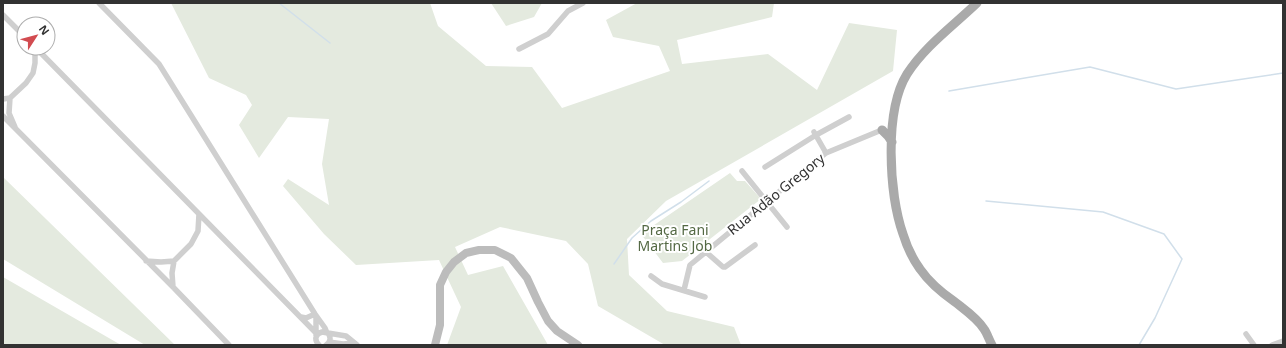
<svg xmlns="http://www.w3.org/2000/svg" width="1286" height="348" font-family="'Noto Sans',sans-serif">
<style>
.green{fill:#e4eadf}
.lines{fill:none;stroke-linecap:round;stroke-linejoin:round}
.stream{stroke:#d1dfea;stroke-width:1.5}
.street{stroke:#cfcfcf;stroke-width:5.5}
.secondary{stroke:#bcbcbc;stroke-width:8}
.primary{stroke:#aaa;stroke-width:9}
.labels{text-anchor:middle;stroke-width:4;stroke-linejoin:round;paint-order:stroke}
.street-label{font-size:14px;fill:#323232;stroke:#fff}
.park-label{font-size:14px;fill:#546944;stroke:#fff}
</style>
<rect width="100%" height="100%" fill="#fff"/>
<path class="green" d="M171 3H430L438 26 486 66 532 67 562 108 670 71 659 46 613 37 606 20 637 3H774L772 17 677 40 682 64 768 54 817 90 849 23 897 30 893 71 666 201 627 239 629 275 667 311 734 327 741 345H665L598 306 588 264 566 241 500 227 455 247 468 275 503 266 548 345H447L461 307 439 260 356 265 324 234 283 186 288 179 329 205 322 164 329 119 288 117 259 158 239 125 252 105 246 95 209 78Z
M491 3H542L534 17 506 26Z
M730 173 737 181H745L761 199 682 261 663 263 641 234Z
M3 177 175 345H145L3 259Z
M3 277 121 345H3Z"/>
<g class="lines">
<path class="stream" d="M279 3 330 43
M949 91 1090 67 1176 89 1283 73
M986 201 1103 212 1164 234 1182 259 1155 318 1139 345
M614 264 632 238 651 221 681 202 709 181"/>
<path class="street" d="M99 3 159 64 315 314 325 328 327 333
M3 15 24 36
M36 48 316 333
M519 49 548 34 568 11 583 3
M10 98 9 113 15 127
M3 99 10 98 26 83 33 73 35 63V48
M3 116 173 287 229 345
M814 132 826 153
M765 167 816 135 849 117
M742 171 787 227
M706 252 723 267H725L755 245
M146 261 161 262 174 261 191 244 198 231 199 214
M651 276 662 284 705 297
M173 287 172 273 174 261
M684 290 690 265 826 153 884 129
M316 316V335
M301 317 306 318 315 314
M328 333 346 336 357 345
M1246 334 1254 345
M329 342 343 344 355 343
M319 345C314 340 315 334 322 332L328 333C331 337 331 342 326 345
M1272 345 1283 341"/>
<path class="secondary" d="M435 345 440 325V285L446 272 454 262 466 253 479 250H495L511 258 527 278 538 302 548 321 557 331 578 345"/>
<path class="primary" d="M977 3C953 26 925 46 907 74 884 111 889 194 903 234 907 247 912 258 920 269 929 282 942 293 955 302 965 310 977 318 984 329 987 333 989 340 992 345
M882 130 888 136 892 142"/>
</g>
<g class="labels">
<g class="street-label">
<text transform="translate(776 194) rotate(-39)" y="5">Rua Adão Gregory</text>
</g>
<g class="park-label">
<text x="675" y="235">Praça Fani<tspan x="675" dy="16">Martins Job</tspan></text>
</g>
</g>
<rect width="1286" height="348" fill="none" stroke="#323232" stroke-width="8"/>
<g transform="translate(36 36) rotate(54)"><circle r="19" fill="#ffffff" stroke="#adadad"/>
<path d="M0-3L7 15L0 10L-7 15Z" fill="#d24b50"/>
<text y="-6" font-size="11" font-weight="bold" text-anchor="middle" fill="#323232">N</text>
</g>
</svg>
